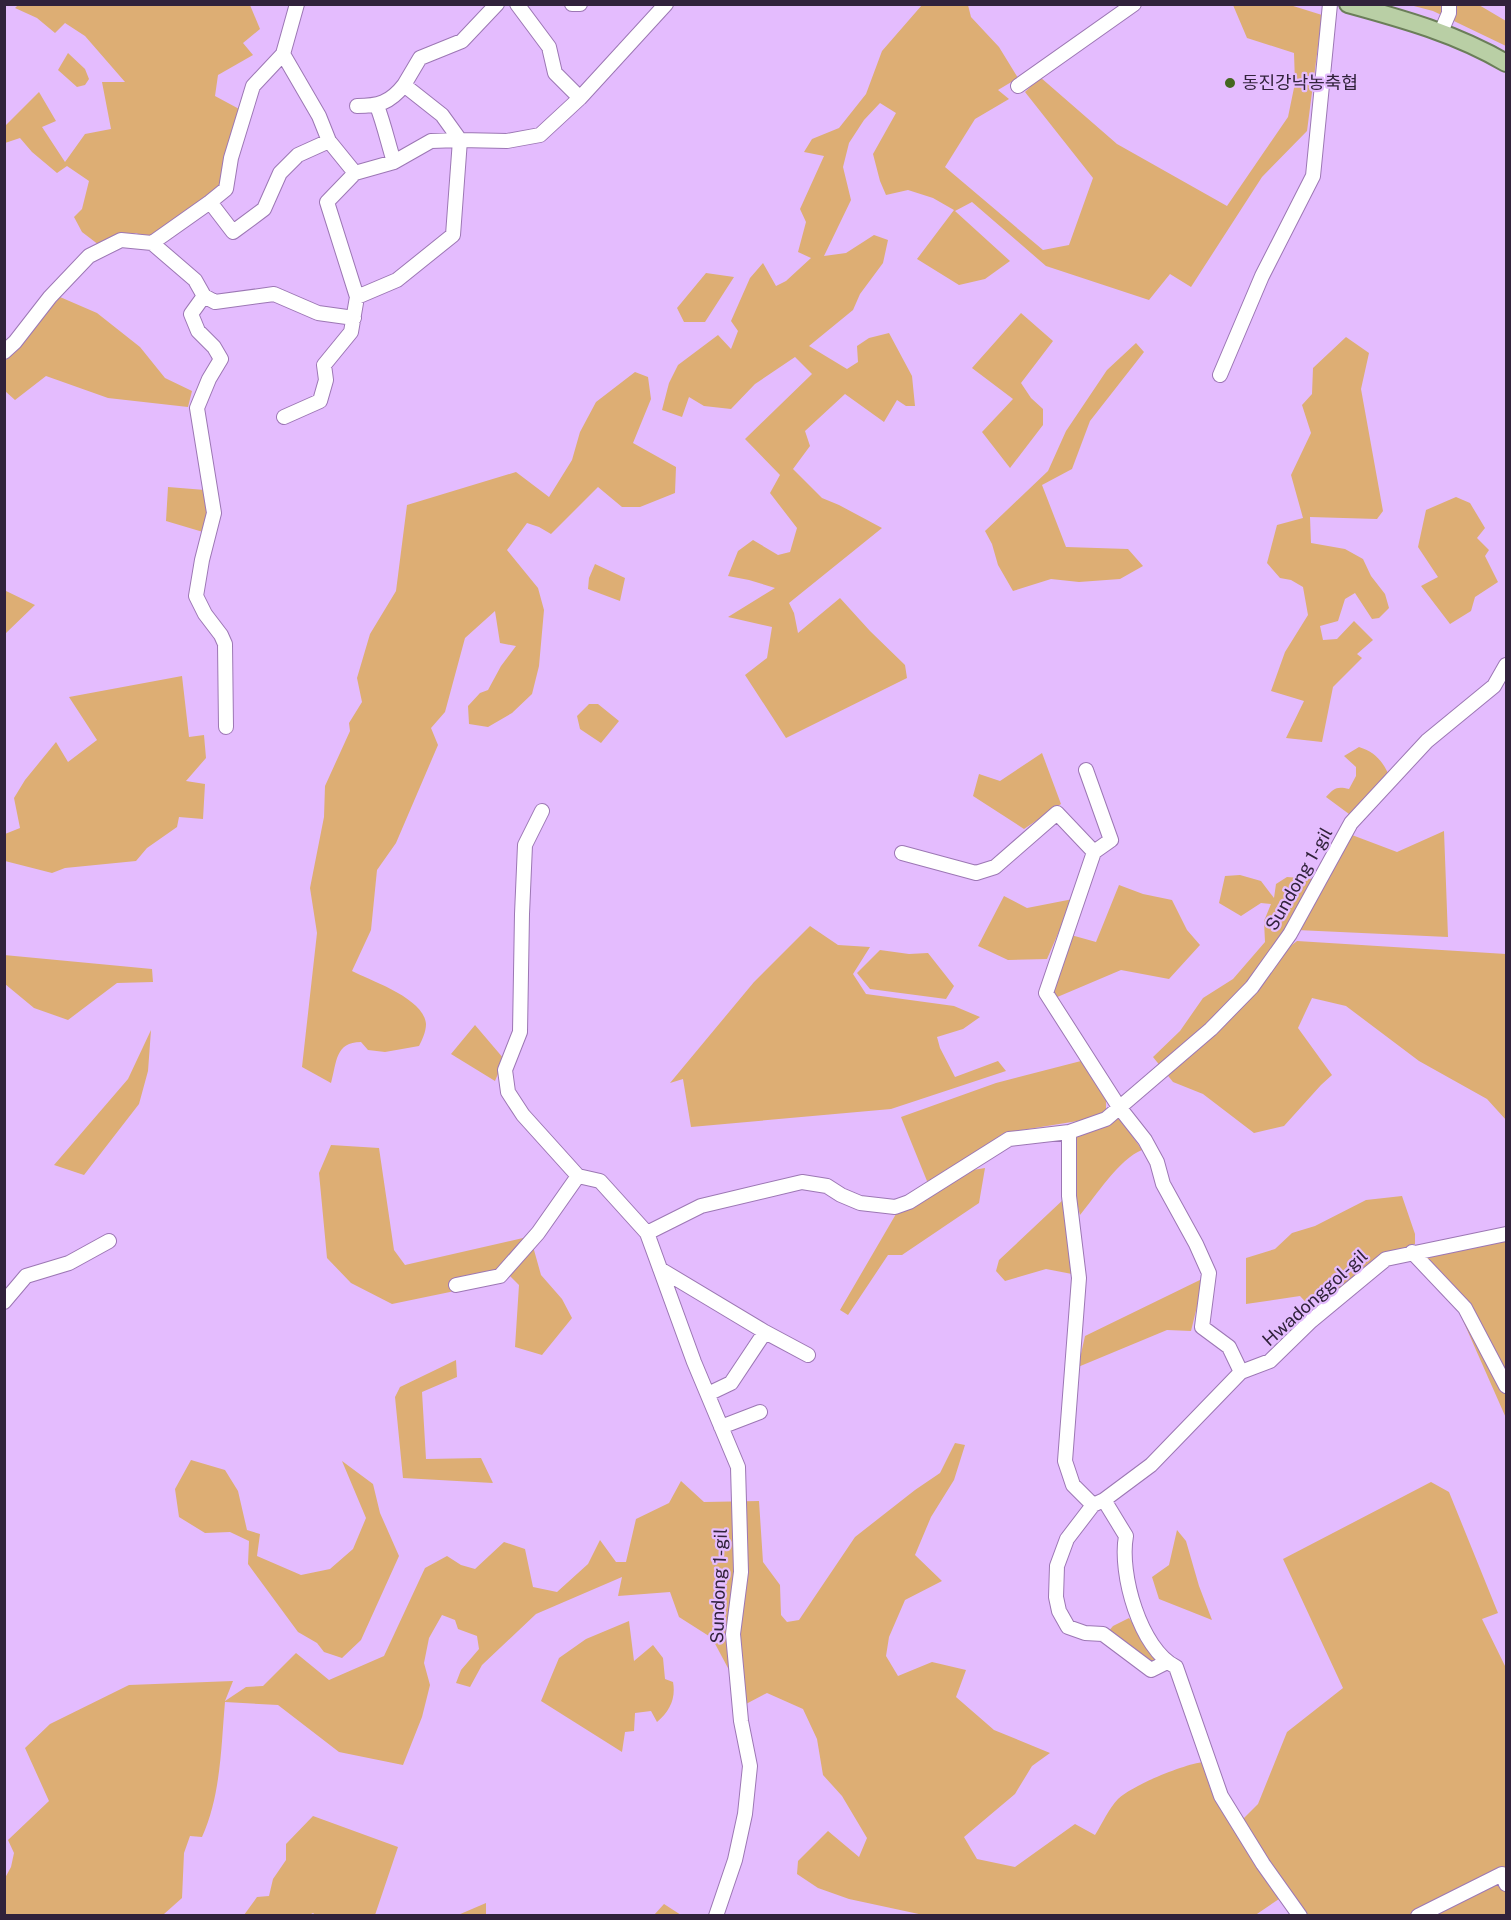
<svg xmlns="http://www.w3.org/2000/svg" width="1511" height="1920" font-family="'Public Sans','Noto Sans KR',sans-serif">
<style>
.green{fill:#ddae74}
.lines{fill:none;stroke-linecap:round;stroke-linejoin:round}
.minor-casing{stroke:#9c77b4;stroke-width:16}
.major-casing{stroke:#6b7e59;stroke-width:20}
.minor{stroke:#fff;stroke-width:14}
.major{stroke:#b9cfa5;stroke-width:16}
.poi-dot{fill:#44671f;stroke:#e4bcfe;stroke-width:2}
.labels{text-anchor:middle;stroke-width:4.5;stroke-linejoin:round;paint-order:stroke}
.poi-label{font-size:18px;fill:#31223b;stroke:#e4bcfe;text-anchor:start}
.street-label{font-size:18px;fill:#31223b;stroke:#e4bcfe}
</style>
<rect width="100%" height="100%" fill="#e4bcfe"/>
<path class="green" d="M18 5H250L260 29 243 43 253 55 218 75 215 96 241 110 219 192 148 238 136 233 99 245 82 232 74 217 82 209 89 181 67 166 57 173 32 152 20 138 5 143 4 127 39 92 56 121 42 127 65 162 85 134 111 129 102 82H125L85 36 65 23 55 33 37 18 15 8Z
M922 5H968L971 17 999 47 1018 78 998 90 1009 99 975 119 945 167 1043 250 1069 245 1093 178 1025 92 1040 77 1117 144 1227 206 1288 117 1295 83 1294 53 1247 38 1233 5H1290L1322 15 1307 131 1262 177 1191 287 1170 274 1149 300 1046 266 972 202 955 211 1010 261 985 279 959 285 917 259 954 210 933 198 908 190 886 195 880 181 873 154 896 113 880 103 864 120 849 143 843 167 851 200 824 256 846 253 874 235 888 240 883 263 860 294 853 310 809 346 847 369 858 362 857 346 869 338 889 333 912 376 915 406H906L897 400 884 422 845 394 805 431 810 446 793 469 822 498 839 505 882 528 789 603 794 613 798 633 840 598 870 631 905 665 907 678 786 738 745 675 767 658 772 627 728 617 775 588 749 580 728 576 738 551 753 540 778 555 790 552 797 528 770 493 780 475 745 439 812 374 795 357 755 384 731 409 704 406 689 397 682 417 662 410 669 383 678 365 718 335 731 349 738 331 731 321 750 278 763 263 776 286 786 281 811 258 798 252 806 222 800 209 824 156 804 152 812 139 839 128 866 94 882 51Z
M1410 5H1479L1506 21V46L1433 11Z
M68 53 85 69 89 79 85 85 77 87 58 70Z
M706 273 734 277 705 322H684L677 308Z
M60 297 97 313 140 347 165 378 192 391 188 407 108 398 46 376 15 400 5 391V361Z
M1021 313 1053 341 1021 383 1031 398 1043 409V425L1010 468 982 432 1013 399 972 368Z
M1346 337 1369 353 1361 389 1383 511 1377 519 1310 517 1311 543 1345 549 1363 559 1371 576 1385 594 1389 608 1379 618 1372 619 1355 593 1345 599 1338 621 1320 626 1323 640 1337 639 1354 621 1373 640 1357 654 1362 658 1333 687 1322 742 1286 738 1304 701 1271 691 1285 652 1308 615 1303 587 1291 580 1280 578 1267 563 1277 525 1303 518 1291 475 1311 433 1302 405 1312 394 1313 368Z
M1136 343 1144 352 1090 421 1072 469 1042 485 1066 547 1128 549 1143 566 1120 579 1079 582 1051 579 1013 591 998 565 992 544 985 531 1048 471 1066 431 1107 370Z
M635 372 648 377 651 399 633 443 676 467 675 493 640 507H622L598 487 551 534 539 527 527 523 507 550 538 588 544 610 539 666 532 694 512 713 488 727 469 724 468 706 480 693 488 690 501 666 516 646 500 643 495 611 465 638 445 712 431 728 438 745 396 843 377 870 371 930 352 971C371 981 424 998 426 1024 426 1032 422 1040 419 1046L385 1052 368 1050 361 1042C335 1042 337 1062 331 1083L302 1067 317 933 310 888 324 817 325 786 350 731 349 723 362 702 357 678 370 634 396 591 407 505 516 472 549 497 572 460 580 432 596 402Z
M168 487 205 490 209 508 203 532 166 521Z
M1456 497 1470 503 1485 528 1477 538 1489 550 1485 556 1498 582 1475 597 1471 611 1450 624 1421 586 1438 577 1418 547 1426 510Z
M595 564 625 578 620 601 588 589 589 578Z
M4 590 35 605 5 634 4 633Z
M182 676 189 737 204 735 206 758 186 781 205 784 203 819 179 817 177 827 147 848 136 861 65 868 52 873 5 861V834L20 828 14 798 25 780 56 742 68 762 97 740 69 697Z
M589 704H598L619 721 601 743 580 729 577 716Z
M1359 747C1374 752 1381 759 1388 773L1365 800 1349 814 1326 797C1334 788 1337 786 1349 789L1356 776V767L1344 756Z
M1042 753 1061 804 1024 829 973 796 979 774 1000 781Z
M1444 831 1448 937 1297 930 1352 835 1397 852Z
M1240 875 1261 881 1274 898 1276 884 1287 877 1314 879 1275 946 1283 952 1297 941 1506 954V1120L1487 1099 1419 1061 1346 1006 1312 998 1298 1028 1332 1075 1321 1085 1284 1126 1254 1133 1203 1094 1173 1082 1153 1057 1180 1031 1203 998 1233 979 1265 942 1264 921 1271 904 1261 903 1241 916 1219 903 1225 876Z
M1119 885 1143 894 1172 900 1187 930 1200 945 1169 979 1121 970 1055 998 1050 993 1071 935 1096 942Z
M1004 896 1027 908 1073 899 1047 959 1008 960 978 946Z
M810 926 838 945 870 947 853 974 866 994 954 1006 980 1017 963 1029 937 1037 940 1048 955 1077 998 1061 1006 1071 891 1109 691 1127 683 1079 670 1083 754 982Z
M880 950 909 954 928 953 954 986 946 999 870 989 857 973Z
M4 955 152 969 153 982 117 983 68 1020 34 1008 5 984Z
M475 1025 504 1059 495 1081 451 1054Z
M151 1030 148 1071 139 1104 84 1175 54 1165 128 1079Z
M1081 1061 1106 1100V1111L1084 1120 1004 1133 935 1179 927 1181 901 1117 996 1083Z
M1119 1117 1142 1150C1119 1159 1096 1196 1080 1215L1075 1194V1136Z
M331 1145 379 1148 394 1250 405 1265 523 1238 534 1250 541 1275 562 1299 572 1318 542 1355 515 1347 519 1285 509 1275 450 1292 392 1304 351 1283 327 1258 319 1173Z
M985 1168 979 1203 902 1255H888L848 1315 840 1310 896 1214 973 1170Z
M1402 1196 1415 1234V1244L1378 1258 1313 1310 1300 1296 1246 1304V1258L1275 1249 1292 1233 1315 1226 1366 1200Z
M1065 1198 1072 1274 1046 1269 1005 1281 996 1271 999 1260Z
M1506 1241V1418L1457 1307 1413 1261Z
M1204 1278 1191 1331 1167 1330 1078 1367 1085 1336Z
M456 1360 457 1377 422 1392 426 1459 481 1458 493 1483 403 1478 395 1397 400 1387Z
M955 1443 965 1445 954 1480 931 1517 915 1555 942 1581 905 1600 889 1637 886 1656 898 1676 932 1662 966 1670 956 1697 994 1730 1050 1753 1032 1766 1015 1794 964 1837 977 1859 1015 1867 1075 1824 1095 1835C1102 1824 1109 1808 1118 1799 1133 1785 1184 1764 1204 1762L1210 1788 1233 1829 1258 1804 1287 1732 1343 1688 1283 1559 1431 1482 1449 1492 1498 1613 1482 1619 1506 1668V1915H1290L1279 1899 1254 1916H928L849 1899 818 1888 797 1874 798 1861 828 1831 859 1857 867 1838 842 1796 823 1775 817 1739 803 1709 767 1693 746 1704 735 1705 729 1670 712 1638 679 1617 670 1592 618 1596 622 1577 536 1614 482 1665 470 1687 456 1683 461 1670 479 1649 477 1636 458 1629 455 1620 442 1615 429 1638 424 1663 430 1685 422 1717 403 1765 339 1752 278 1705 225 1702C221 1747 221 1795 202 1837L190 1836 184 1853 182 1898 164 1914 151 1915 5 1916V1878L11 1867 14 1853 8 1840 49 1801 25 1748 50 1724 129 1685 233 1681 225 1701 246 1687 263 1686 296 1653 329 1680 384 1656 425 1568 447 1556 461 1565 475 1569 504 1542 525 1549 533 1587 557 1592 588 1564 600 1540 616 1562H626L636 1519 669 1503 681 1481 704 1502 759 1501 763 1562 780 1585 781 1615 787 1622 799 1620 855 1537 915 1490 940 1473Z
M191 1460 225 1470 238 1491 247 1530 260 1534 257 1556 301 1575 330 1569 353 1549 366 1518 342 1461 373 1484 380 1513 399 1556 361 1640 342 1658 324 1652 317 1643 298 1632 248 1564 249 1541 230 1532 205 1533 179 1517 175 1489Z
M1177 1530 1186 1541 1199 1586 1212 1620 1159 1599 1152 1577 1169 1565Z
M1129 1618 1160 1662 1140 1669 1102 1639 1113 1626Z
M629 1621 634 1661 653 1645 663 1658 665 1679 673 1682C676 1698 670 1711 657 1722L651 1711 635 1713 634 1731 625 1732 622 1752 541 1701 559 1658 586 1639Z
M313 1816 398 1847 375 1915 337 1914 317 1916 313 1913 307 1916 244 1915 257 1897 269 1896 273 1879 286 1860V1844Z
M486 1903V1915H458Z
M664 1904 681 1915H654Z"/>
<g class="lines">
<g class="minor-casing">
<path id="minor" d="M517 4 549 47 555 73 580 98
M572 4H580
M1441 32 1449 13V4
M283 54 319 116 329 141 355 173
M1018 86 1134 4
M357 106C378 106 390 103 404 85
M377 106C384 124 388 143 394 162
M460 140 442 115 404 85 420 58 462 41 497 4
M210 202 233 232 264 209 280 173 298 155 329 141
M152 243 210 202 226 189 231 158 253 86 283 54 297 4
M204 296 191 314 198 331 214 347 221 359 209 379 197 408 214 513 202 560 196 596 205 614 221 635 225 644 226 727
M357 297 327 202 355 173 394 162 431 141 460 140
M4 352 15 342 50 297 89 256 121 240 152 243 195 280 204 296 215 302 274 294 318 313 354 318
M1220 375 1262 276 1313 176 1330 4
M284 417 320 401 326 380 324 365 351 332 357 297 397 280 453 235 460 140 507 141 540 135 580 98 666 4
M1086 770 1111 840 1094 852
M542 811 525 845 522 914 520 1032 505 1070 508 1092 523 1115 578 1176
M902 853 976 873 995 867 1057 813 1094 852 1046 993 1119 1107 1145 1140 1157 1162 1163 1184 1196 1244 1209 1273 1202 1327 1229 1347 1241 1372 1151 1465 1104 1500 1093 1505 1067 1539 1057 1566 1056 1597 1059 1611 1068 1627 1085 1633 1103 1634 1151 1670 1167 1662
M1069 1132V1196L1079 1278 1065 1461 1073 1485 1093 1505
M647 1233 701 1206 802 1182 827 1186 841 1195 860 1203 895 1207 909 1202 1009 1139 1069 1132 1106 1119 1211 1029 1252 987 1290 934 1351 823 1427 741 1494 686 1506 665
M1412 1252 1465 1308 1506 1386
M660 1269 765 1332 808 1355
M456 1285 500 1276 538 1233 578 1176 600 1181 647 1233 694 1362 738 1467 741 1572 733 1634 741 1721 750 1766 745 1814 735 1860 716 1916
M4 1302 26 1276 69 1263 109 1241
M1241 1372 1270 1361 1311 1321 1386 1259 1506 1234
M708 1394 731 1383 765 1332
M721 1427 760 1412
M1104 1500 1126 1536C1119 1573 1140 1649 1176 1667L1221 1796 1263 1864 1300 1916
M1418 1916 1502 1874 1506 1884"/>
</g>
<g class="major-casing">
<path id="major" d="M1348 4C1403 19 1457 34 1506 63"/>
</g>
<use href="#minor" class="minor"/>
<use href="#major" class="major"/>
</g>
<circle class="poi-dot" cx="1230" cy="83" r="6"/>
<g class="labels">
<g class="poi-label">
<text x="1242" y="89">동진강낙농축협</text>
</g>
<g class="street-label">
<text transform="translate(1299 879) rotate(-60)" y="6">Sundong 1-gil</text>
<text transform="translate(1315 1298) rotate(-42)" y="6">Hwadonggol-gil</text>
<text transform="translate(719 1586) rotate(-88)" y="6">Sundong 1-gil</text>
</g>
</g>
<rect width="1511" height="1920" fill="none" stroke="#31223b" stroke-width="12"/>
</svg>
